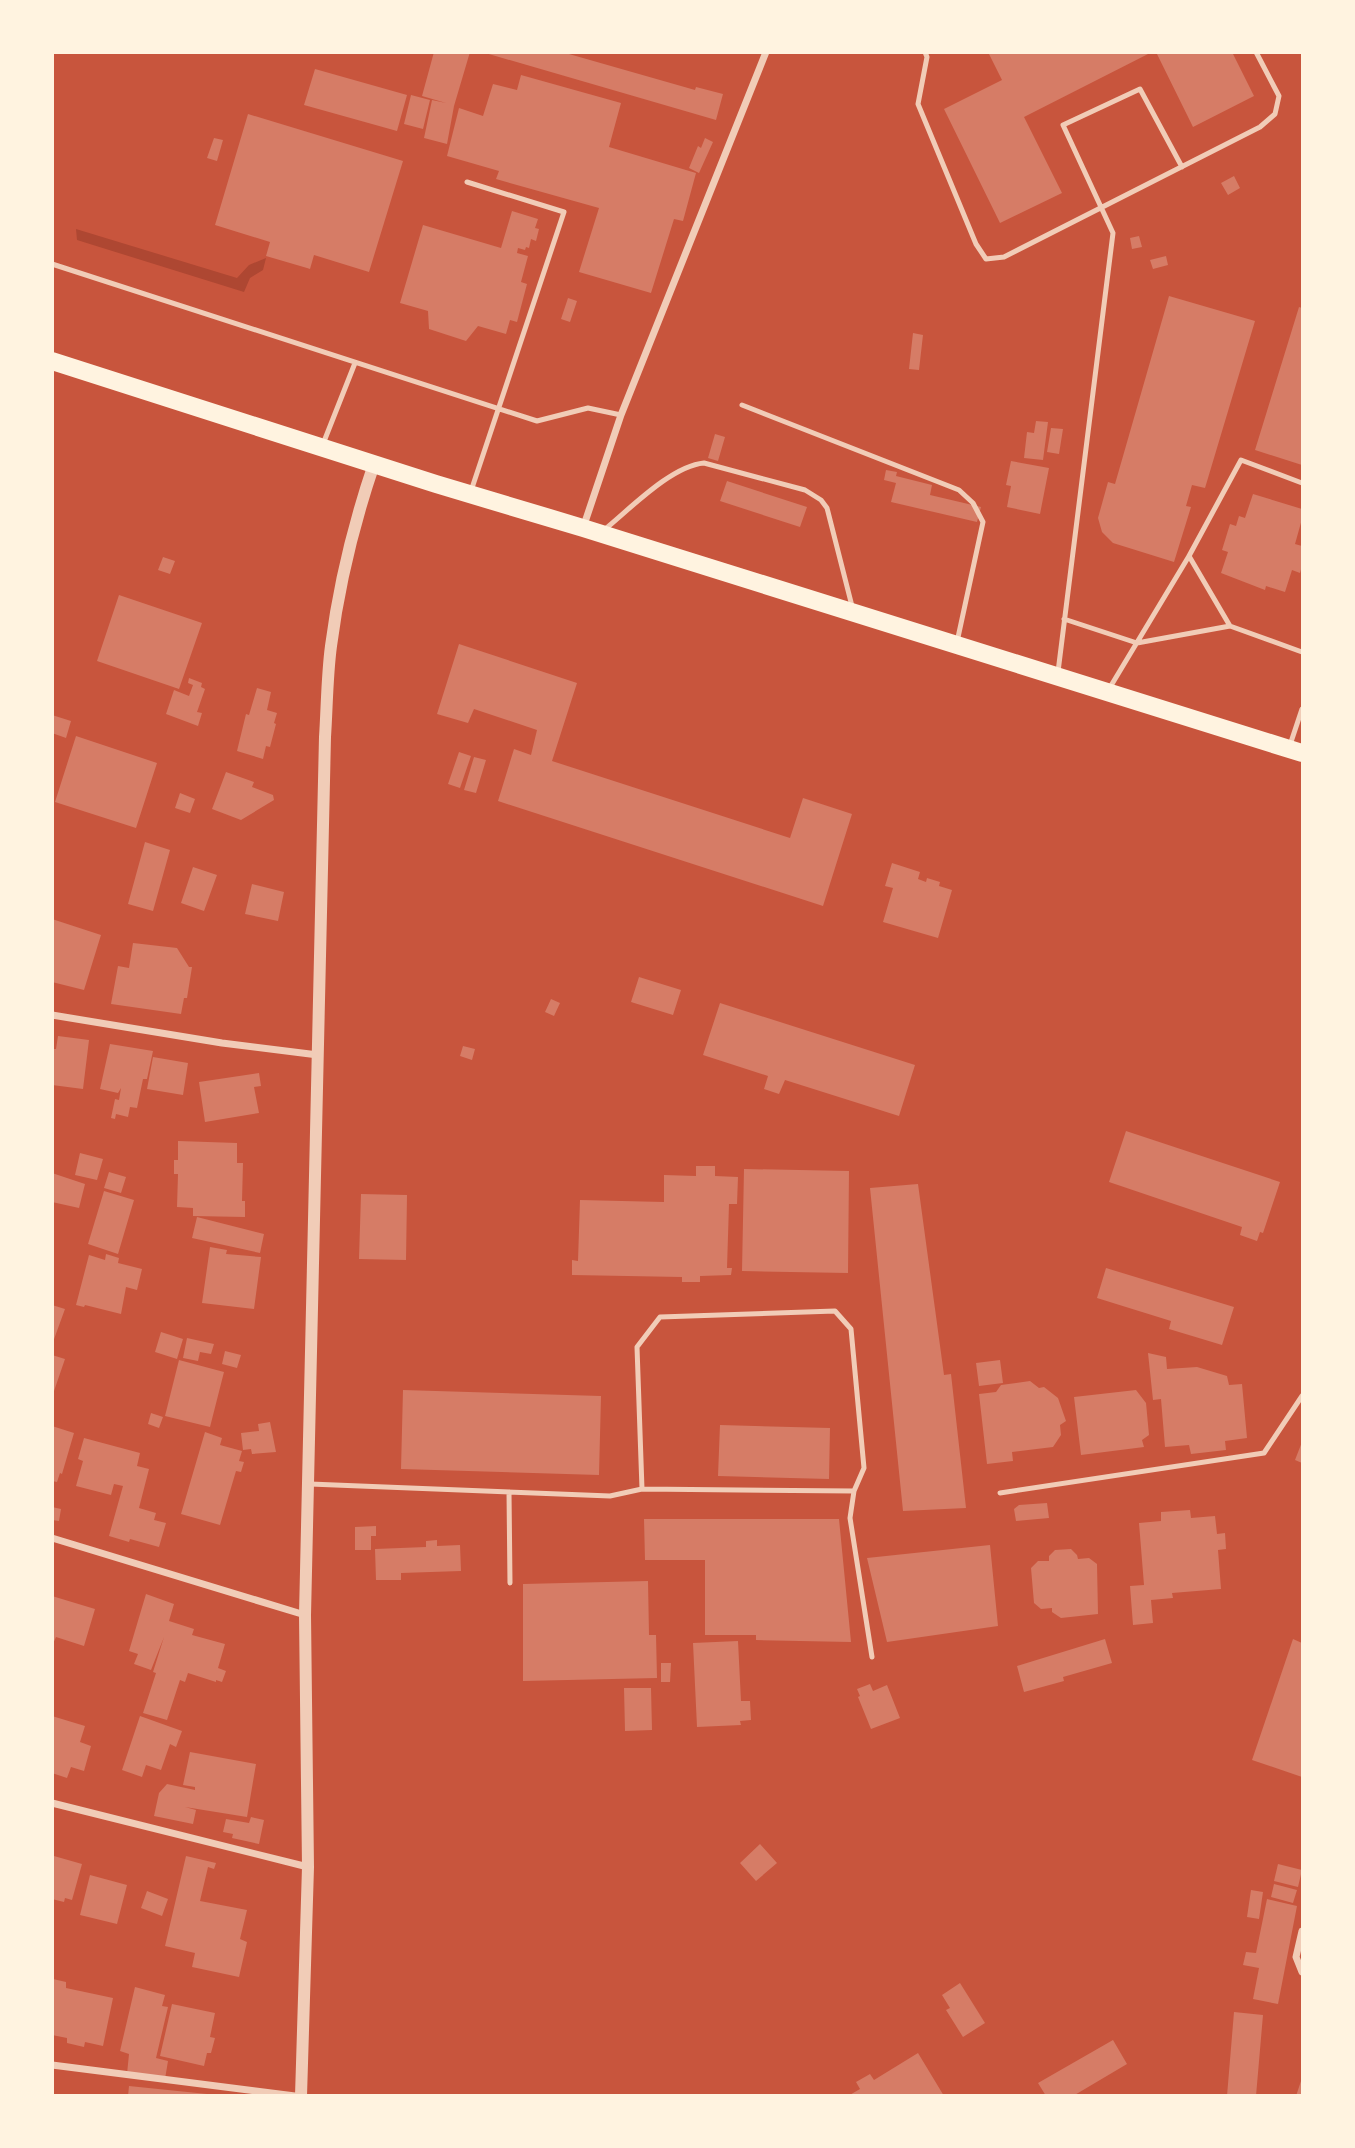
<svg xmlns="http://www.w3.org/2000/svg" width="1355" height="2148" font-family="Helvetica,sans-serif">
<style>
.green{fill:#ae4732}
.building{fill:#d67c66}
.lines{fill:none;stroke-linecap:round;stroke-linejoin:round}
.service{stroke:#f1ccb7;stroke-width:5}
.minor{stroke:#f1ccb7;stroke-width:7}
.tertiary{stroke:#f1ccb7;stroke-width:12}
.primary{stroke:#fff3e0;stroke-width:18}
</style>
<rect width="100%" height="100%" fill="#c8553d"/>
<path class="green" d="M76 229 237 278 249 265 266 258 263 270 250 278 244 292 77 240Z"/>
<path class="building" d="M434 52H470L454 106 447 144 424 138 432 100 446 103 422 96Z
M482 52H562L695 90 696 87 723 94 716 120Z
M988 52H1152L1024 117 1062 193 1000 223 944 109 1002 80Z
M1156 52H1232L1254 96 1193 127Z
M315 69 407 95 397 131 304 105Z
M521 75 621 103 609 147 696 173 683 221 674 219 651 293 579 272 599 208 496 179 499 171 447 156 459 108 483 116 493 84 517 90Z
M411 95 430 100 423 129 404 124Z
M248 114 403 161 369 272 314 255 310 269 307 268 266 256 270 242 215 225Z
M214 138 223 140 217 161 207 158Z
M705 138 713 142 699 173 689 168 698 146 701 148Z
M1234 176 1240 188 1228 195 1221 183Z
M512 211 538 219 535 228 539 229 536 241 531 239 529 248 526 247 525 250 518 248 517 253 528 256 521 282 527 284 517 322 510 320 506 334 478 326 466 341 429 329 428 311 400 303 423 225 501 248Z
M1139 236 1142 247 1132 249 1130 238Z
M1166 256 1168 265 1153 269 1150 260Z
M1169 296 1255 321 1205 488 1192 485 1186 506 1191 507 1174 562 1113 543 1102 532 1098 518 1108 482 1115 484Z
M568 298 577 301 570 322 561 319Z
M1299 307 1302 308V465L1255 450Z
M913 333 923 335 919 370 909 369Z
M1036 421 1048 422 1043 460 1024 458 1027 432 1034 433Z
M1051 428 1063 429 1059 454 1047 452Z
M715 434 725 437 718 461 708 458Z
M1011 461 1049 468 1040 514 1007 507 1011 486 1006 485Z
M886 470 897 472 896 476 932 485 930 495 981 507 977 522 891 502 896 483 884 480Z
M727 481 807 507 800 527 720 501Z
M1253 494 1302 509V519L1295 544 1302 546V566L1300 573 1292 570 1285 592 1266 586 1265 590 1221 573 1228 552 1222 550 1230 524 1236 526 1239 516 1245 518Z
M163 557 175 561 170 574 158 570Z
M119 595 202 623 179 689 97 661Z
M459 644 577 683 552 761 790 838 803 798 852 814 823 906 498 801 514 749 531 755 537 730 474 709 468 723 437 714Z
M189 678 202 683 201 687 205 689 197 712 202 713 198 726 166 714 174 690 189 696 193 685 188 683Z
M257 688 271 692 267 710 277 713 274 723 276 724 270 747 266 746 263 759 237 751 246 714 249 715Z
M52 715 71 721 66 738 52 733Z
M76 736 157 763 136 828 55 802Z
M459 752 471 756 460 788 448 784Z
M474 757 486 760 476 793 464 790Z
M226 772 254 782 252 787 273 795 274 800 241 820 212 809Z
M180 793 195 799 190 813 175 808Z
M145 842 170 850 153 911 128 904Z
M892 863 920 872 918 879 926 882 927 878 940 882 939 886 952 890 938 938 883 922 893 888 885 886Z
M193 867 217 875 204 911 181 903Z
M252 884 284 892 278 921 245 914Z
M52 919 101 935 84 990 52 982Z
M133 943 177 948 189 967H192L187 998H184L181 1014 111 1004 118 966 129 968Z
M639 977 681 990 673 1015 631 1002Z
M551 999 560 1003 554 1016 545 1012Z
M720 1003 915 1065 899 1116 785 1080 779 1094 764 1089 768 1076 703 1055Z
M58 1036 89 1040 83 1089 52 1085V1049H56Z
M110 1044 153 1051 147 1079H143L137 1108 130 1107 128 1117 116 1114 115 1119 111 1118 115 1099 119 1100 121 1088 118 1093 100 1089Z
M463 1046 475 1049 472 1060 460 1056Z
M153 1057 188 1063 183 1095 147 1089Z
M259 1073 261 1086 254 1087 259 1113 205 1122 199 1082Z
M1126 1131 1280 1182 1263 1233 1260 1232 1257 1241 1240 1235 1242 1227 1109 1182Z
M178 1141 237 1143V1163H243L242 1201H245V1217L193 1216V1208L177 1207 178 1174H174V1160H178Z
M80 1153 103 1159 97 1180 75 1175Z
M696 1166H715V1176L738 1177 737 1204H729L727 1268H732L731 1275 700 1276V1282H682V1277L572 1275V1260L578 1261 580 1200 664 1202V1175L696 1176Z
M744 1169 849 1171 848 1273 742 1271Z
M109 1172 126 1177 121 1193 104 1188Z
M52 1173 85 1184 79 1208 52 1202Z
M918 1184 944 1375 951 1374 966 1508 903 1511 870 1188Z
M104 1191 134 1200 118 1254 88 1244Z
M361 1194 407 1195 406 1260 359 1259Z
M197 1217 264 1234 260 1253 192 1238Z
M210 1247 227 1250 226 1254 261 1257 254 1309 202 1303Z
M106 1254 119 1258 118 1263 142 1269 137 1290 126 1287 121 1314 85 1305 84 1307 76 1305 89 1255 105 1260Z
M1106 1268 1234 1307 1222 1345 1169 1329 1171 1321 1097 1298Z
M52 1305 65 1309 53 1342H52Z
M161 1332 183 1339 177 1359 155 1352Z
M187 1338 214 1344 211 1354 200 1352 198 1361 183 1358Z
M225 1351 241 1355 237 1368 222 1364Z
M1148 1353 1166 1357 1167 1369 1197 1367 1227 1376 1229 1385 1242 1384 1247 1438 1225 1441 1226 1450 1191 1454 1189 1445 1165 1447 1161 1399 1153 1400Z
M52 1355 65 1359 53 1394H52Z
M179 1360 224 1372 210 1427 165 1416Z
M1000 1360 1003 1383 979 1386 976 1363Z
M1030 1381 1039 1388 1044 1387 1058 1398 1066 1421 1060 1425 1061 1435 1053 1447 1012 1452 1013 1461 987 1464 979 1394 996 1392 1001 1385Z
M403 1390 601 1396 599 1475 401 1469Z
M1136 1390 1146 1403 1149 1435 1142 1440 1144 1447 1081 1455 1074 1397Z
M151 1413 163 1417 159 1428 148 1424Z
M270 1422 276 1452 252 1454 251 1449 243 1450 241 1433 259 1431 258 1424Z
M720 1425 830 1428 829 1479 718 1476Z
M52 1426 74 1433 62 1474 60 1473 57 1482 52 1481Z
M205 1432 222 1438 220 1445 242 1451 239 1461 244 1462 241 1472 236 1471 220 1525 181 1514Z
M84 1438 140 1453 137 1466 149 1469 139 1508 156 1513 154 1520 166 1523 159 1547 130 1539 129 1542 109 1536 123 1486 114 1484 111 1495 76 1486 83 1461 78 1459Z
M1302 1442V1463L1295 1460Z
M1047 1503 1049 1518 1016 1521 1014 1509 1019 1505Z
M52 1507 61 1509 59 1521 52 1520Z
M1190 1510 1191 1518 1215 1516 1217 1534 1225 1533 1226 1549 1218 1550 1221 1589 1172 1593 1173 1598 1151 1600 1153 1623 1133 1625 1130 1586 1144 1585 1139 1523 1161 1521V1512Z
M644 1519H839L851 1642 756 1640V1635H705V1560H645Z
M376 1526V1536H371V1550H355V1527Z
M437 1540V1546L460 1545 461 1571 401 1573V1580H376L375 1549 426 1547V1541Z
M990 1545 998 1626 887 1642 867 1558Z
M1071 1549 1077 1555 1078 1559 1089 1558 1097 1564 1098 1614 1061 1618 1052 1612V1608L1041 1609 1034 1603 1031 1568 1038 1561H1049V1556L1055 1550Z
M648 1581 649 1635H656L657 1678 523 1681V1584Z
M146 1594 174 1604 169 1621 194 1629 192 1635 225 1644 218 1668 226 1671 222 1682 216 1680V1682L188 1673 185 1682 180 1680 167 1720 143 1713 156 1673 153 1672 164 1637 151 1670 134 1664 138 1654 129 1651Z
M52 1596 95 1609 84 1646 56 1637 52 1646Z
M1105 1639 1112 1663 1063 1677 1064 1681 1024 1692 1017 1666Z
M1293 1639 1302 1643V1777L1252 1760Z
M738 1641 741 1701H750L751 1720 740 1721 741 1725 697 1727 693 1643Z
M661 1663H671L670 1682H661Z
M870 1684 873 1691 887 1685 900 1718 871 1729 858 1697 860 1696 857 1689Z
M624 1688H651L652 1730 625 1731Z
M52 1716 85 1726 80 1742 91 1746 84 1771 71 1767 67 1778 52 1773Z
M140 1716 182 1731 176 1747 170 1744 161 1770 146 1765 142 1777 122 1770Z
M190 1752 256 1764 247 1817 185 1807 196 1810 193 1824 154 1816 159 1793 167 1784 195 1790V1787L183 1785Z
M251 1817 264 1820 259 1844 232 1838 233 1834 223 1832 226 1819 249 1823Z
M760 1844 777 1863 756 1881 740 1863Z
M54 1856 82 1864 72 1900 65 1898 64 1902 52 1899Z
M186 1856 216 1863 214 1869 208 1867 200 1901 247 1910 240 1939 247 1942 239 1977 192 1967 195 1953 165 1946Z
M1278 1864 1302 1870 1298 1887 1274 1881Z
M90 1875 127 1885 117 1924 80 1915Z
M1274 1884 1297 1890 1293 1903 1271 1897Z
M1251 1890 1263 1892 1259 1919 1247 1917Z
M147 1891 168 1899 162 1916 141 1908Z
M1267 1899 1297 1906 1278 2004 1253 1999 1259 1968 1243 1965 1246 1952 1256 1953Z
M53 1979 66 1982V1988L113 1998 103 2046 85 2042 84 2047 67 2043V2038L52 2035Z
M960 1983 985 2023 963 2037 946 2010 950 2008 942 1995Z
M135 1987 165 1995 162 2006 168 2007 156 2058 168 2061 165 2079 127 2074 129 2054 120 2051Z
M172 2004 215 2013 210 2037 215 2038 211 2053H207L204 2066 160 2056Z
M1234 2012 1263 2015 1256 2096H1227Z
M1113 2040 1127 2064 1073 2096H1046L1038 2083Z
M918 2053 944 2096H848L860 2089 856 2082 870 2074 874 2080Z
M1302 2078V2096H1296Z
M129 2086 207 2094V2096H128Z"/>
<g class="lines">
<path class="service" d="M925 52 927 57 918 104 976 244 986 259 1004 257 1260 127 1275 114 1279 96 1256 52
M467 182 564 212 471 491
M52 264 537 421 588 408 621 415
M742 405 959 490 973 503 983 522 957 642
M323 444 355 363
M604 530C630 509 671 466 704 463L805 490 821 500 827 508 853 610
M1189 556 1230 626
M1064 619 1137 643 1230 626 1302 652
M1058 672 1113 233 1063 125 1140 89 1182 167
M1109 689 1189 556 1241 460 1302 483
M1290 745 1302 709
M835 1311 851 1329 864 1468 854 1491 642 1489 637 1347 660 1317Z
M310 1484 610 1496 642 1489
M854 1491 850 1518 872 1657
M509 1492 510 1583
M1000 1493 1264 1453 1302 1396"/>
<path class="minor" d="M583 528 621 415 766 52
M52 1015 222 1043 318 1055
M52 1538 305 1615
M52 1803 308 1867
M1302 1931 1296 1957 1302 1972
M52 2065 295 2096"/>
<path class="tertiary" d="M301 2096 308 1867 305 1615 325 737C327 707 327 676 331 646 339 584 354 523 374 464"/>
<path class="primary" d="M52 361 436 484 583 528 1302 753"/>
</g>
<rect width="1355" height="2148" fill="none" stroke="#fff3e0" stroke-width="108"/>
</svg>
